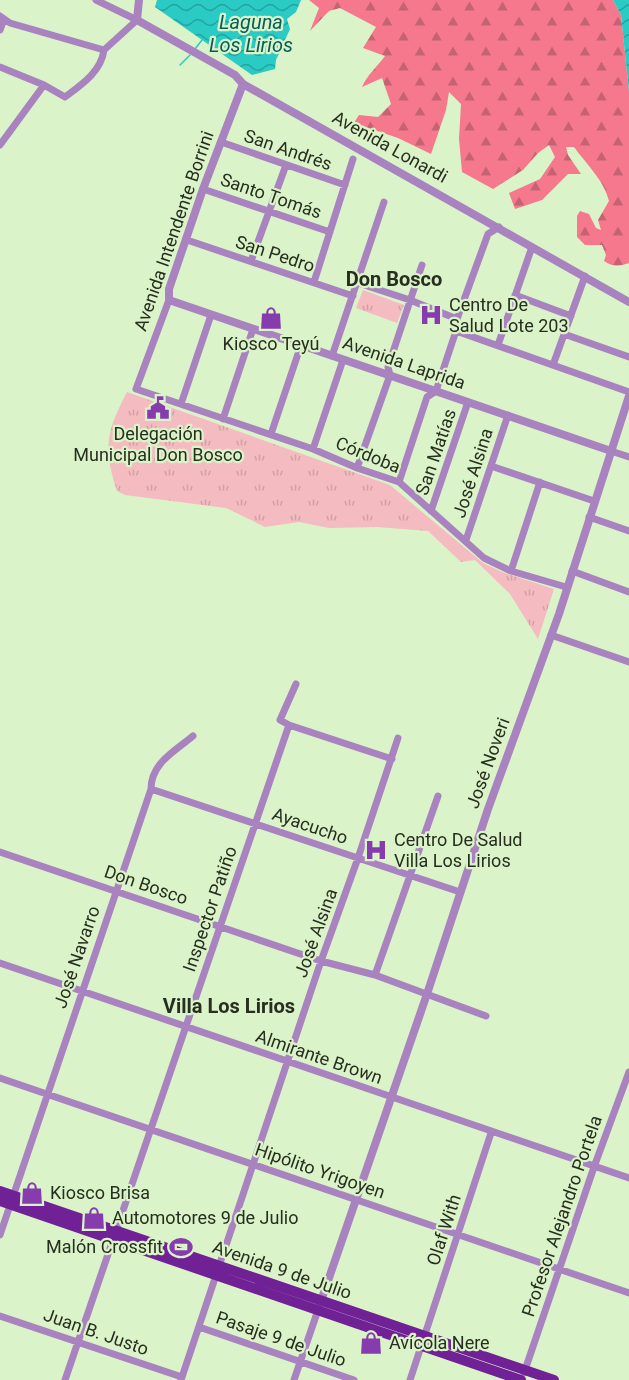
<svg xmlns="http://www.w3.org/2000/svg" width="629" height="1380" font-family="Roboto,sans-serif">
<style>
.grass{fill:url(#grass-tufts)}
.forest{fill:url(#forest-firs)}
.water{fill:url(#water-waves)}
.lines{fill:none;stroke-linecap:round;stroke-linejoin:round}
.stream{stroke:#2acac5;stroke-width:1.5}
.minor{stroke:#a883c0;stroke-width:7}
.tertiary{stroke:#a883c0;stroke-width:8}
.primary{stroke:#702196;stroke-width:10}
.labels{text-anchor:middle;stroke-width:4.5;stroke-linejoin:round;paint-order:stroke}
.street-label{font-size:18px;fill:#262f1f;stroke:#dbf3c8}
.poi-label{font-size:18px;fill:#262f1f;stroke:#dbf3c8;text-anchor:start}
.water-label{font-size:20px;font-style:italic;fill:#045e5c;stroke:#dbf3c8}
.neighbourhood-label{font-size:20px;font-weight:bold;fill:#262f1f;stroke:#dbf3c8}
</style>
<defs>
<pattern id="grass-tufts" width="24" height="20" patternUnits="userSpaceOnUse" patternTransform="scale(1.5)"><rect width="24" height="20" fill="#f4bbc0"/><path d="M3 7l-1-3M5 7V3M7 7l1-3M15 17l-1-3M17 17v-4M19 17l1-3" fill="none" stroke="#d1a1a5"/></pattern>
<pattern id="forest-firs" width="22" height="20" patternUnits="userSpaceOnUse" patternTransform="scale(1.5)"><rect width="22" height="20" fill="#f5788c"/><path d="M5 1l3.5 6h-7zM16 11l3.5 6h-7z" fill="#c66372"/></pattern>
<pattern id="water-waves" width="16" height="10" patternUnits="userSpaceOnUse" patternTransform="scale(1.5)"><rect width="16" height="10" fill="#2acac5"/><path d="M0 5q4-4 8 0t8 0" fill="none" stroke="#24a49f"/></pattern>
</defs>
<rect width="100%" height="100%" fill="#dbf3c8"/>
<path class="grass" d="M363 290 404 305 397 323 356 308Z
M127 392 390 485 483 563 502 572 554 589 538 639 510 594 475 560 461 562 428 531 377 527 329 528 299 522 265 527 226 508 125 495 117 491C103 448 106 432 127 392Z"/>
<path class="forest" d="M309 0H613L621 15 629 92V263C621 266 612 267 604 261L606 255 602 245H585L577 237V216L580 211 589 214 596 228 601 230 598 220 609 201C604 180 587 165 574 147H566L568 155 581 174H568L542 200 515 209 509 193 540 179 555 157 549 145 538 153 523 170 493 189 462 172 459 139 461 104 449 92 446 110 431 154 398 138 354 123 359 115 378 117 391 104 382 78 362 87C367 75 377 67 385 56L363 48 376 27 340 8 329 11 310 31 319 8Z"/>
<path class="water" d="M157 0H301L296 12 287 19 290 29 276 60 275 69 252 75 155 7Z
M613 0H629V92L621 15Z"/>
<g class="lines">
<path class="stream" d="M195 49 202 40
M180 65 190 55"/>
<path class="minor" d="M0 16 10 23 104 50
M0 30 4 19
M0 67 44 85 65 97C81 85 101 72 104 50L137 20 96 0
M221 142 345 185
M0 145 44 85
M203 189 330 232
M187 240 353 296
M251 261 286 165
M314 282 353 159
M358 283 410 300 457 319
M515 295 571 316
M169 300 136 389 313 449 357 468 399 482 484 558 511 571 566 587
M456 331 629 392
M564 334 629 357
M498 345 532 247
M332 356 384 202
M553 365 585 276
M181 404 211 315
M223 419 253 329
M271 434 301 345
M313 449 343 360
M611 451 629 457
M491 466 594 501
M357 468 390 375 388 367 422 265
M399 482 427 397 436 391 456 331 457 319 488 234 499 227
M431 511 468 402
M589 517 629 531
M466 540 508 415
M511 571 540 482
M572 571 629 592
M551 635 629 662
M296 684 280 720 289 725 392 759
M151 789 460 892
M0 852 321 961 375 975 486 1016
M0 963 629 1178
M375 975 438 796
M0 1078 629 1293
M0 1235 151 789C151 763 175 751 193 736
M0 1316 182 1377
M199 1327 354 1380
M524 1373 594 1167 629 1072
M65 1380 289 725
M181 1380 321 961 358 858 398 738
M294 1380 318 1310
M410 1380 491 1133"/>
<path class="tertiary" d="M139 0 137 20 235 75 243 84 629 302
M243 84 203 189 169 289V300L611 451
M320 1304 427 994 488 809 559 614 629 396"/>
<path class="primary" d="M0 1191 554 1380
M0 1201 521 1380"/>
</g>
<defs>
<g id="hospital-bare" transform="scale(1.8)"><path d="M-5-5h3v3.5h4V-5h3V5h-3V1.5h-4V5h-3Z" fill="#873cae" stroke="#dbf3c8" stroke-width="2.5" paint-order="stroke"/></g>
<g id="shop-bare" transform="scale(1.8)"><path d="M-5-2.5h2.3a2.7 3.5 0 0 1 5.4 0H5L5.5 6h-11ZM-1.5-2.5h3a1.5 2.3 0 0 0-3 0Z" fill="#873cae" stroke="#dbf3c8" stroke-width="2.5" paint-order="stroke"/></g>
<g id="civic-bare" transform="scale(1.8)"><path d="M-.6-6.5H3V-4.5H.6V-3L4-1V1h2V6H-6V1h2V-1L-.6-3ZM-1.2 2.5V6h2.4V2.5Z" fill="#873cae" stroke="#dbf3c8" stroke-width="2.5" paint-order="stroke"/></g>
<g id="stadium-bare" transform="scale(1.8)"><path d="M0-5a6.5 5 0 1 0 0 10a6.5 5 0 1 0 0-10ZM-3.5-1.8h7v3.6h-7Z" fill="#873cae" stroke="#dbf3c8" stroke-width="2.5" paint-order="stroke"/></g>
</defs>
<g fill-rule="evenodd">
<use href="#hospital-bare" x="431" y="315"/>
<use href="#shop-bare" x="271" y="318"/>
<use href="#civic-bare" x="158" y="408"/>
<use href="#hospital-bare" x="376" y="850"/>
<use href="#shop-bare" x="32" y="1193"/>
<use href="#shop-bare" x="94" y="1218"/>
<use href="#stadium-bare" x="181" y="1247"/>
<use href="#shop-bare" x="371" y="1343"/>
</g>
<g class="labels">
<g class="street-label">
<text transform="translate(390 147) rotate(29)" y="6">Avenida Lonardi</text>
<text transform="translate(288 150) rotate(19)" y="6">San Andrés</text>
<text transform="translate(271 196) rotate(19)" y="6">Santo Tomás</text>
<text transform="translate(174 231) rotate(-71)" y="6">Avenida Intendente Borrini</text>
<text transform="translate(275 254) rotate(18)" y="6">San Pedro</text>
<text transform="translate(404 363) rotate(19)" y="6">Avenida Laprida</text>
<text transform="translate(436 452) rotate(-71)" y="6">San Matías</text>
<text transform="translate(368 455) rotate(22)" y="6">Córdoba</text>
<text transform="translate(473 473) rotate(-72)" y="6">José Alsina</text>
<text transform="translate(488 763) rotate(-70)" y="6">José Noveri</text>
<text transform="translate(310 826) rotate(19)" y="6">Ayacucho</text>
<text transform="translate(146 885) rotate(19)" y="6">Don Bosco</text>
<text transform="translate(210 909) rotate(-71)" y="6">Inspector Patiño</text>
<text transform="translate(316 933) rotate(-70)" y="6">José Alsina</text>
<text transform="translate(77 957) rotate(-71)" y="6">José Navarro</text>
<text transform="translate(319 1057) rotate(19)" y="6">Almirante Brown</text>
<text transform="translate(320 1171) rotate(19)" y="6">Hipólito Yrigoyen</text>
<text transform="translate(562 1216) rotate(-71)" y="6">Profesor Alejandro Portela</text>
<text transform="translate(444 1230) rotate(-72)" y="6">Olaf With</text>
<text transform="translate(282 1270) rotate(19)" y="6">Avenida 9 de Julio</text>
<text transform="translate(96 1332) rotate(19)" y="6">Juan B. Justo</text>
<text transform="translate(281 1339) rotate(19)" y="6">Pasaje 9 de Julio</text>
</g>
<g class="poi-label">
<text x="449" y="311">Centro De<tspan x="449" dy="21">Salud Lote 203</tspan></text>
<text x="271" y="350" text-anchor="middle">Kiosco Teyú</text>
<text x="158" y="440" text-anchor="middle">Delegación<tspan x="158" dy="21">Municipal Don Bosco</tspan></text>
<text x="394" y="846">Centro De Salud<tspan x="394" dy="21">Villa Los Lirios</tspan></text>
<text x="50" y="1199">Kiosco Brisa</text>
<text x="112" y="1224">Automotores 9 de Julio</text>
<text x="163" y="1253" text-anchor="end">Malón Crossfit</text>
<text x="389" y="1349">Avícola Nere</text>
</g>
<g class="water-label">
<text x="251" y="29">Laguna<tspan x="251" dy="23">Los Lirios</tspan></text>
</g>
<g class="neighbourhood-label">
<text x="394" y="286">Don Bosco</text>
<text x="229" y="1013">Villa Los Lirios</text>
</g>
</g>
</svg>
